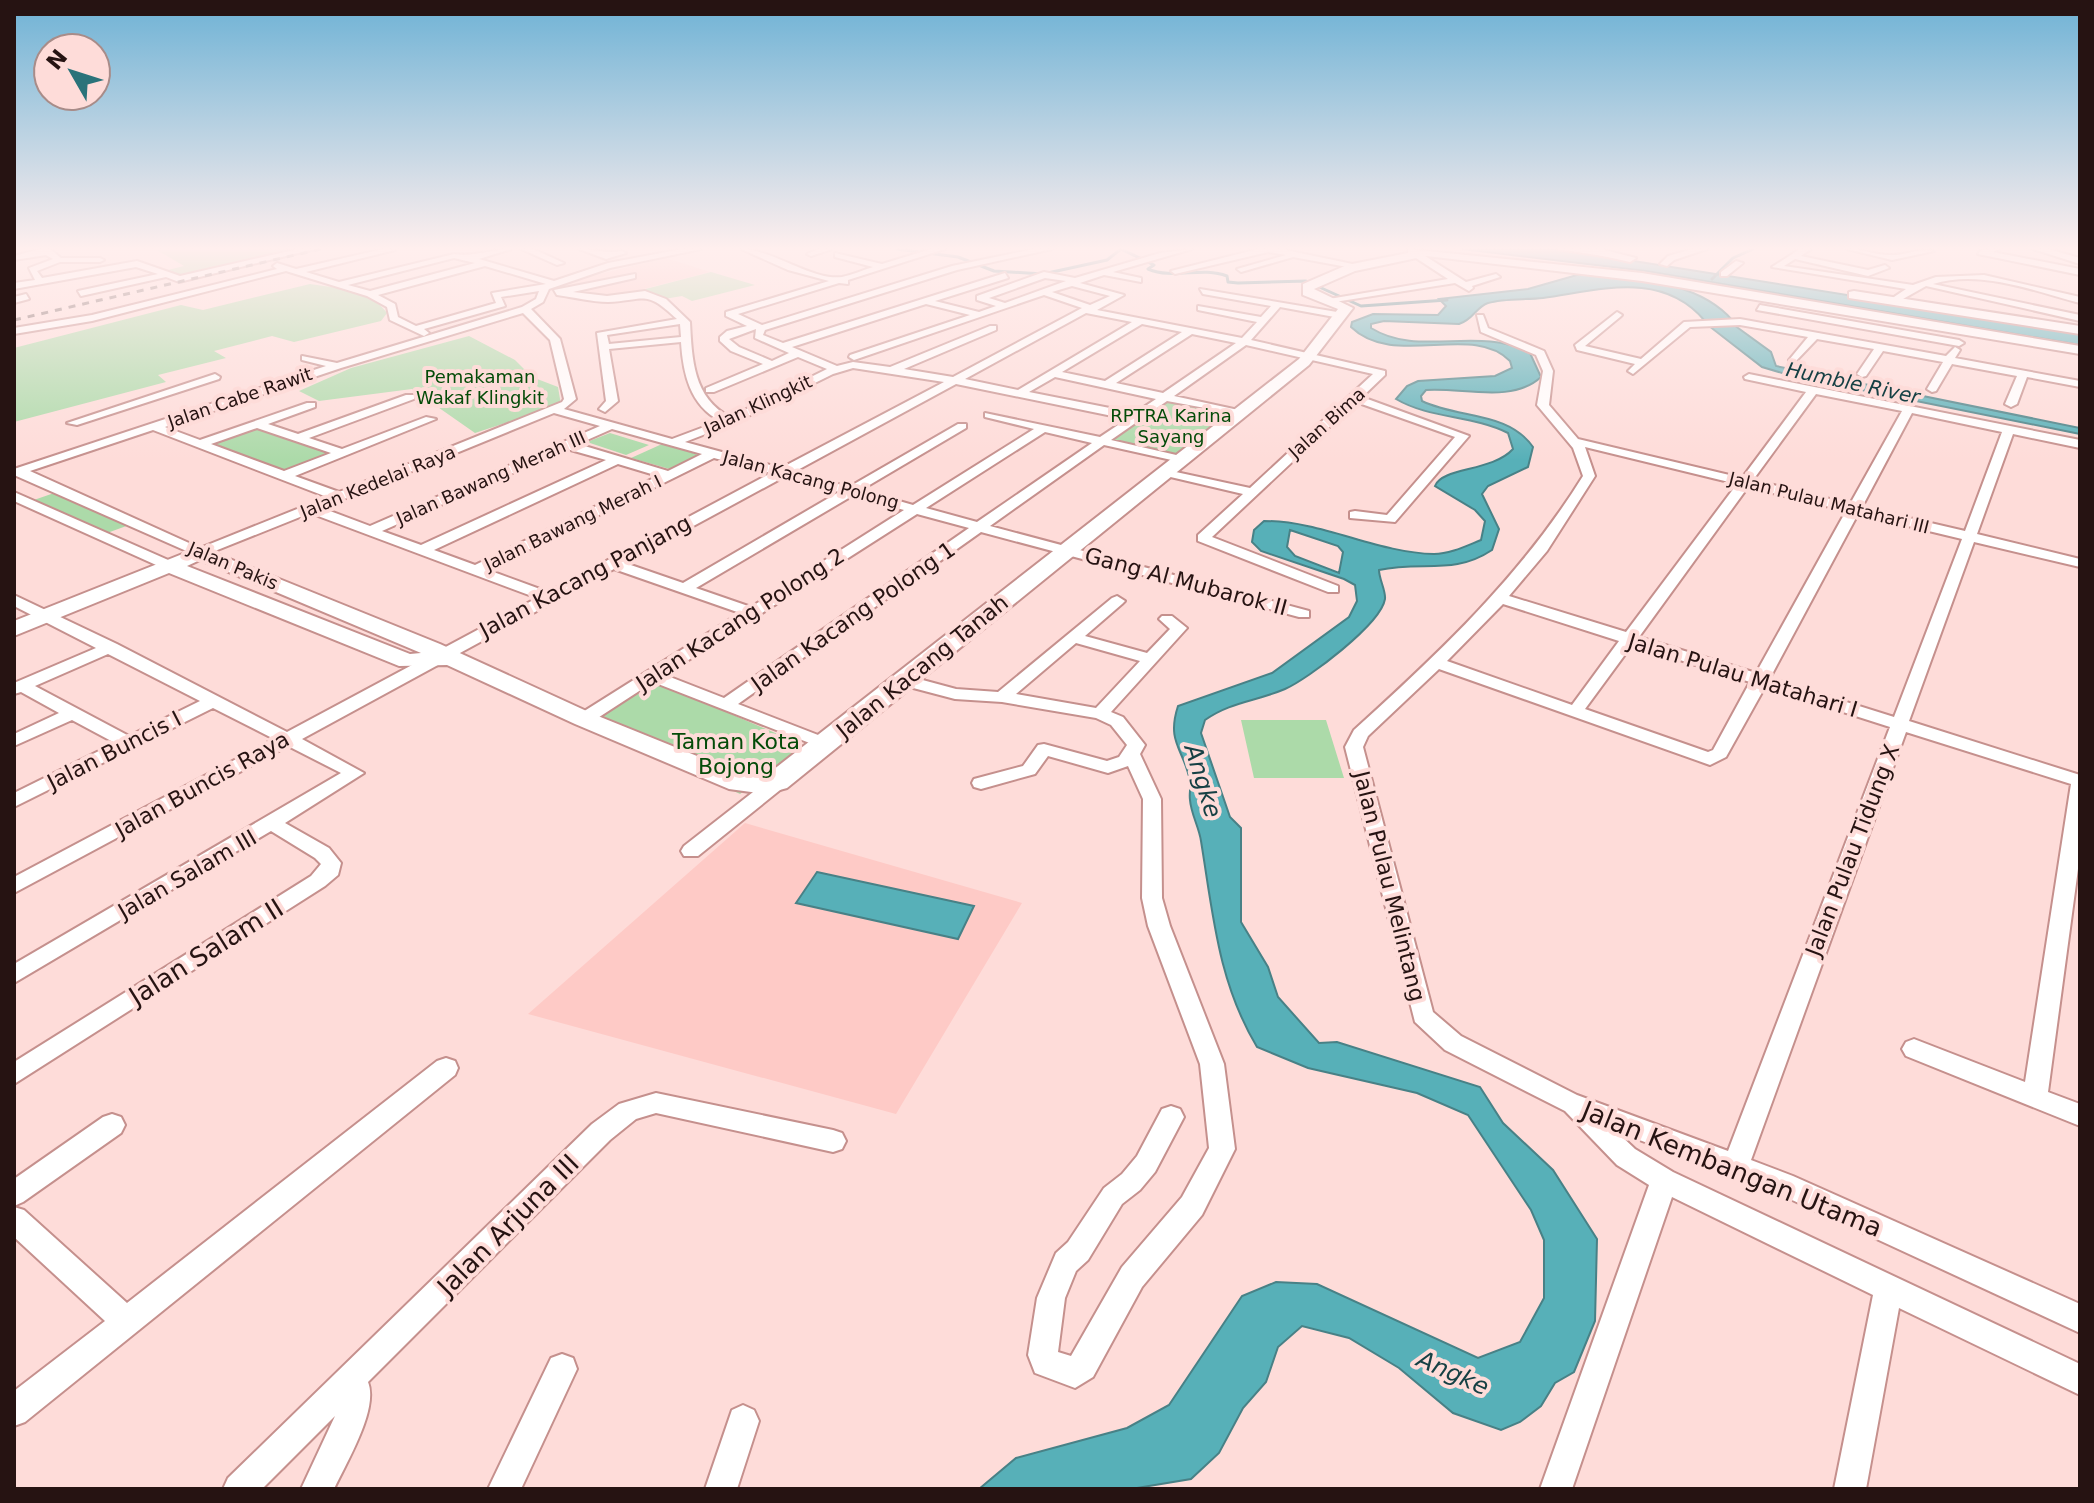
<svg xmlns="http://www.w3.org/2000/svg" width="2094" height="1503" font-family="'DejaVu Sans',sans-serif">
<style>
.built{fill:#fecac6}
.green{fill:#acdaa9}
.water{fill:#57b0b8;stroke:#488186;stroke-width:2;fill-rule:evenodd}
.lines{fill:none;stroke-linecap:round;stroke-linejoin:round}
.stream{stroke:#488186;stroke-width:3}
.street-casing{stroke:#c5908d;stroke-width:4}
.secondary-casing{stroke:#c5908d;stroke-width:4}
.street{fill:#fff;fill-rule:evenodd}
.secondary{fill:#fff;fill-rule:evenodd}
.rail{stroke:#78605e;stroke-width:3;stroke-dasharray:7 7;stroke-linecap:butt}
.labels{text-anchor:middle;stroke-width:8;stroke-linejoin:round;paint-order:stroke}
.far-park-label{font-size:18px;fill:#044b08;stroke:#fedcd9}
.far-street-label{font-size:18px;fill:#261312;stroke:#fedcd9}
.far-water-label{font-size:20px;font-style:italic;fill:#164044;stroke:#fedcd9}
.street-label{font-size:22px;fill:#261312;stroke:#fedcd9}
.park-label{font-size:22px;fill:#044b08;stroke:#fedcd9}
.water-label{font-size:24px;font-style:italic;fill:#164044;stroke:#fedcd9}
.near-street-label{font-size:26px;fill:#261312;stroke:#fedcd9}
</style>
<rect width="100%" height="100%" fill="#fedcd9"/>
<path class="built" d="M666 258 710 272 600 300 558 284Z
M745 823 1022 903 896 1114 528 1014Z"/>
<path class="green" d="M296 249 180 276 168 270 184 266 157 250Z
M711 272 755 285 692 301 682 296 664 299 638 291Z
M310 284C337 288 371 290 387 313L381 321 294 342 272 336 214 351 226 358 158 375 166 382 14 422V348L181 305 203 310Z
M469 336 515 360 532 377 558 387 561 405 475 433 412 389 319 401 299 391 351 368Z
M1165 399 1229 412 1174 456 1107 441Z
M263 427 339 452 286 472 212 445Z
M610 433 649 445 626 455 587 442Z
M662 444 703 456 673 470 631 458Z
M57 492 132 524 107 533 31 501Z
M645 677 803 745 740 794 603 728 595 708Z
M1241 720H1326L1344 778H1254Z"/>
<path class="water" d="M1462 249H1551L1596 255 2080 332V345L1646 271Z
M1584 273C1633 279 1698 280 1733 321H1705C1662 270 1601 290 1543 298 1526 300 1504 298 1488 303 1476 307 1473 320 1459 324L1384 321 1371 324V328C1419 358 1478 325 1530 353L1541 377C1512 404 1462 387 1426 390L1421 396 1422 401C1459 419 1508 411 1533 447L1528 467 1488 486 1482 494 1499 529 1492 550C1453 576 1422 560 1379 570 1379 579 1386 591 1385 599 1381 624 1308 679 1285 689 1257 701 1230 702 1205 720L1201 733 1230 817 1241 828V922L1268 967 1278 997 1319 1043 1337 1042 1480 1087 1503 1123 1553 1170 1597 1239 1595 1321 1574 1372 1555 1383 1541 1406 1520 1422 1501 1430 1453 1413 1399 1368 1349 1338 1302 1326 1278 1347 1266 1382 1243 1408 1219 1453 1191 1479 1131 1489H979L1016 1458 1127 1428 1169 1405 1242 1296 1276 1282 1317 1284 1478 1358 1520 1342 1544 1298V1240L1531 1210 1468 1115 1417 1093 1308 1068 1257 1047C1218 982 1213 914 1201 841 1199 827 1191 814 1190 800 1189 794 1191 787 1190 781 1184 749 1166 743 1178 706L1272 673 1349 617 1357 601 1355 585 1344 579 1261 551 1252 542 1254 530 1264 521C1323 521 1377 553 1434 554 1450 554 1466 546 1481 540L1485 521 1475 510 1435 486C1442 467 1492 472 1513 449L1508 433C1472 415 1430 419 1396 399L1407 386 1418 381 1495 376 1512 368 1510 361C1472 322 1394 369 1351 327L1352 322 1373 314 1438 315 1446 306 1439 299 1528 289ZM1290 530 1338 546 1343 552 1339 573 1295 556 1287 547Z
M1734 325 1771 352 1776 366 2080 428V434L1792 376 1762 367 1709 326Z
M817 872 974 906 958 939 796 903Z"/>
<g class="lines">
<path class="stream" d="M897 249 958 257 994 271 1043 274 1107 260 1121 249
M1121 249 1154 265 1148 269C1174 280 1201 266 1227 276L1228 282 1238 283 1306 281 1361 306 1447 300
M1712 279 1733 258 1753 249"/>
<g class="street-casing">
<path id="street" d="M40 249H50L61 258H100L104 260 100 262H60L37 271 42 278 137 261 180 276 298 249H315L179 282 166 277 81 296 78 291 158 274 136 267 14 289V283L35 280 29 268 53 259 46 255 14 260V256Z
M383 249 395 250 306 272 339 282 454 254C474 257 491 249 511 249L479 259 554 281 608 263 682 249H701L610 268 549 289 543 302 531 309 560 339 576 399 564 409 672 439 720 421C690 405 683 374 681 342L609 349 618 401 605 412 599 409 606 401 597 333 677 319C645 289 646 300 608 302 592 302 573 297 557 295L554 290 635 274V278L573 292 607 296 645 291 666 299 690 322C692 359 693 398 730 417L827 369 798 357 714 392H706V388L763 364 731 351 720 341V337L727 331 747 326 726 316V312L829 281 788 270 741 249C772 249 812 281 842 277 852 275 863 270 873 267L835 257V253L882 264 931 249H945L848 280V284L839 283 738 314 762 325 952 266 1034 249H1052L957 270 765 330 763 335 783 343 1005 273 1008 278 935 301 979 312 996 306 977 300V296L1044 272 1075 278 1160 253 1192 249 1113 272 1141 278V282L1104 275 1080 283 1124 295 1097 310 1242 338 1257 322 1198 310V306L1261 317 1271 306 1203 294 1200 289 1343 313 1345 315 1340 318 1280 307 1251 340 1385 371V375L1362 397 1469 436 1395 522 1350 518V512L1355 511 1387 515 1455 437 1356 402 1212 537 1338 586V592H1328L1198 541V535L1243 494 1162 475V469L1250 488 1373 374 1246 345 1174 396 1243 411V415L1167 401 1111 440 1185 457V463L1104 445 990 526 1309 611V617H1299L981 532 738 704 831 740 834 744 831 748 825 749 653 682 590 723H578L575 719 578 715 740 613 614 569 302 739 364 773 285 823 329 848 341 863 338 875 325 886 14 1084V1062L311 876 321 864 315 858 271 831 14 983V964L341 773 288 746 14 893V877L274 739 213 708 14 807V793L115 743 72 720 14 746V734L59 713 21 692 14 694V683L96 648 14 606V595L117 644 287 732 537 598 310 513 200 557 14 475V469L326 366 302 360V356L337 363 522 307 536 299 539 291 501 297 505 306 424 329 429 333 424 336 390 320 387 307 367 296 286 271 92 321 14 334V328L92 315 277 269 273 266 277 263 296 269ZM454 258 475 263 370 291 348 285ZM485 266 546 284 492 293 496 303 416 326 398 317 395 304 378 295ZM1045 278 1066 281 1005 303 989 298ZM1072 286 1110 296 1090 305 1052 292ZM1044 295 1082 308 953 377 904 369 996 330V326H990L890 367 853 362 837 366 792 347 926 304 970 315 850 355 849 357 854 360ZM523 313 550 340 564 399 562 402 339 492 295 476 436 419 426 417 342 449 309 438 414 399V395H406L298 434 268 424 315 407V403H307L200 440 165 427 341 368ZM1086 313 1132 322 1018 390 965 379ZM680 324 681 337 609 344 607 335ZM1142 324 1182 332 1105 381 1062 372ZM756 329 755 338 789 353 772 361 739 347 729 339ZM1192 334 1236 343 1163 393 1116 383ZM853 368 944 382 781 468 685 442 734 423 833 374ZM1055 377 1156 399 1135 413 1029 392ZM956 384 1127 419 1100 437 985 413V417L1034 429 913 505 861 490 966 428V424H958L849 487 794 472ZM554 413 600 426 370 526 322 508ZM257 428 331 453 284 471 211 444ZM612 429 702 454 668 471 578 444ZM153 430 327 497 200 548 30 471ZM1045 432 1092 443 977 522 926 508ZM567 449 606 460 421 545 382 531ZM714 458 771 473 548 592 488 570ZM618 464 658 476 475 565 434 550ZM784 477 839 492 683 583 625 563ZM852 496 904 510 751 607 696 588ZM917 514 969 528 724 698 665 675ZM108 654 200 701 129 736 35 686Z
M521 249H533L564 263 557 265Z
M579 249C595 249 606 254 622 251L626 253 606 259Z
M818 249H832L811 256 807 254Z
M1258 249H1281L1362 266 1358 269 1293 257 1241 272 1237 269 1286 255 1268 252 1175 274 1171 271Z
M1558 249H1584L1619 256 1615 258Z
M1692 249H1707L1674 260 1667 266 1660 264 1668 256Z
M1800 249H1811L1801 256 1868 270 1885 265 1889 268 1868 276 1795 259 1784 266 1913 285 1936 277 1984 275 2080 297V303C2034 291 1980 269 1933 284L2080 315V321L1926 286 1894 304 1891 299 1906 289 1772 267Z
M1847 249C1863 249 1879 256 1894 255 1908 254 1921 248 1934 251L1892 260Z
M2033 249H2048L2080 258V264Z
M1981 250 1999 249 1993 252 2080 269V275L1978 254Z
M1416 254H1422L1466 282 1496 274 1500 277 1472 286 1473 288 1469 291 1455 283 1328 303 1323 300 1448 279 1416 258Z
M1736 261 1743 263 1727 276H1721V272Z
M26 294 29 299 14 303V297Z
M1760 305 1959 340 1964 343 1959 346 1757 310Z
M1617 312 1622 315 1620 317 1585 346 1641 359 1684 322 1740 319 1946 356 1955 347 1960 350 1955 358 2080 381V387L2027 377 2017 404 2011 407 2005 404 2017 376 1952 364 1936 391 1932 392 1927 389 1943 362 1883 351 1866 376 1862 377 1857 374 1874 349 1817 339 1794 363 1789 360 1808 337 1740 325 1690 327 1633 374 1628 371 1635 364 1577 350 1575 345Z
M1477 315H1483L1488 328 1544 351 1553 371 1549 405 1578 439 1742 478 1806 392 1745 379 1744 377 1749 374 2080 440V448L2013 434 1977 534 2080 559V567L1974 542 1909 721 2080 775V854L2048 1092 2080 1104V1126L1906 1056 1902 1049 1906 1042 1914 1039 2025 1082 2071 784 1906 732 1751 1160 1793 1176 2080 1304V1333L1775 1192 1616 1131 1635 1149 1673 1172 2080 1364V1395L1899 1308 1866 1489H1834L1873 1295 1672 1197 1572 1489H1540L1649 1185 1617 1165 1565 1111 1445 1050 1415 1022 1345 747 1354 730C1441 651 1521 576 1583 476L1573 448 1537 405 1543 371 1536 355 1481 332ZM1816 394 1902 411 1850 504 1753 480ZM1912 413 2002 432 1965 531 1862 507ZM1585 447 1737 484 1626 632 1509 596 1547 551 1595 476ZM1748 487 1846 511 1756 673 1639 637ZM1858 514 1962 539 1894 717 1770 678ZM1503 604 1619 641 1572 705 1447 661ZM1632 645 1750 682 1713 750 1708 752 1585 709ZM1439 669 1710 765 1726 757 1765 687 1890 727 1728 1151 1577 1095 1461 1036 1433 1012 1363 747 1368 736Z
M215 374 220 377 219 379 77 425 67 423Z
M14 492 175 563 177 566 175 569H165L14 501Z
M1117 596 1125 601 1122 604 1085 636 1147 653 1170 629 1159 619 1162 616H1172L1187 628 1111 712 1123 717 1145 745 1140 754 1161 799 1162 898 1170 926 1224 1064 1235 1149 1202 1215 1142 1287 1093 1377 1075 1388 1035 1373 1028 1355 1037 1298 1056 1253 1068 1242 1104 1188 1122 1174 1137 1156 1162 1109 1171 1106 1180 1109 1184 1117 1155 1172 1140 1190 1122 1204 1088 1260 1076 1271 1065 1298 1058 1352 1071 1356 1122 1267 1182 1197 1209 1148 1200 1064 1148 926 1142 898 1143 799 1128 766 1108 773 1048 756 1035 774 981 789 974 787 972 783 974 779 1023 766 1038 745 1044 744 1107 761 1119 757 1127 745 1111 725 1096 718 1002 702 955 699 898 684 896 680 904 675 956 689 998 692 1112 598ZM1076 643 1140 661 1096 708 1016 694Z
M778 776 787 782 785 786 698 856H684L681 851 684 846 771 778Z
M446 1058 455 1061 458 1068 455 1075 25 1422 14 1426V1391L105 1321 14 1237V1207L24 1210 127 1303 437 1061Z
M656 1093 833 1130 842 1133 846 1141 842 1149 833 1152 656 1113 636 1119 610 1140 368 1382C379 1409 346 1463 334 1489H301L335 1416 262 1489H223L228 1478 592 1124 619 1104Z
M112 1114 121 1117 125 1125 121 1133 23 1202 14 1206V1179L103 1117Z
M562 1354 573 1358 577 1369 521 1489H488L551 1358Z
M743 1405 754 1410 759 1421 737 1489H705L732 1410Z"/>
</g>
<g class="secondary-casing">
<path id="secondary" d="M1408 249 1642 273 2080 346V354L1642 281 1426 256 1355 271 1314 289 1353 308 1309 365 787 788 765 794 729 789 575 724 447 665 399 666 169 573 14 636V621L200 547 440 644 593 714 744 775 764 777 1299 359 1338 309 1303 295V284L1347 265 1408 253ZM200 560 421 653 410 654 187 566Z
M1572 249H1601L1636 258 1630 262Z
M1854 291 2080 326V334L1849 298V292Z"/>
</g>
<use href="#street" class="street"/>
<use href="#secondary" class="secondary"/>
<path class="rail" d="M14 320 321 249"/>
</g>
<linearGradient id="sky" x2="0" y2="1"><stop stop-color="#6eb2d5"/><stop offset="0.54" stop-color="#ffefee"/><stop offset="1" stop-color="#ffefee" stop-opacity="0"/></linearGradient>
<rect width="2094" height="460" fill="url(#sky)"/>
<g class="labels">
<g class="far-park-label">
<text x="480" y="383">Pemakaman<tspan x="480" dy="21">Wakaf Klingkit</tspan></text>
<text x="1171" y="422">RPTRA Karina<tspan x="1171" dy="21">Sayang</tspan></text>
</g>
<g class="far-street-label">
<text transform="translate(240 398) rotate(-19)" y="6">Jalan Cabe Rawit</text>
<text transform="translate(758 405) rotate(-25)" y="6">Jalan Klingkit</text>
<text transform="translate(1327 423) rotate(-42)" y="6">Jalan Bima</text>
<text transform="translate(491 478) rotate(-24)" y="6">Jalan Bawang Merah III</text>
<text transform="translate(811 480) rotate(15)" y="6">Jalan Kacang Polong</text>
<text transform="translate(378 482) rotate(-22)" y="6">Jalan Kedelai Raya</text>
<text transform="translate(1829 503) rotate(14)" y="6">Jalan Pulau Matahari III</text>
<text transform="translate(573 523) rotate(-26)" y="6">Jalan Bawang Merah I</text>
<text transform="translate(233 566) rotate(23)" y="6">Jalan Pakis</text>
</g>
<g class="far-water-label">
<text transform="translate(1853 383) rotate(12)" y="7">Humble River</text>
</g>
<g class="street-label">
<text transform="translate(585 576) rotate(-28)" y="8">Jalan Kacang Panjang</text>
<text transform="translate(1186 581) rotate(15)" y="8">Gang Al Mubarok II</text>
<text transform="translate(853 616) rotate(-35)" y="8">Jalan Kacang Polong 1</text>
<text transform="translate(740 619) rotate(-33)" y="8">Jalan Kacang Polong 2</text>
<text transform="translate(922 666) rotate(-39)" y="8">Jalan Kacang Tanah</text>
<text transform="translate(1743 675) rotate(17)" y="8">Jalan Pulau Matahari I</text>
<text transform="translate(114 750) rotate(-27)" y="8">Jalan Buncis I</text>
<text transform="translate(202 784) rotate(-29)" y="8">Jalan Buncis Raya</text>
<text transform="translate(1852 850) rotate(-69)" y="8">Jalan Pulau Tidung X</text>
<text transform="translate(187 874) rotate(-30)" y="8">Jalan Salam III</text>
<text transform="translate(1390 886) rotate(76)" y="8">Jalan Pulau Melintang</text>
</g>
<g class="park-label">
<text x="736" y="749">Taman Kota<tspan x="736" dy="25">Bojong</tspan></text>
</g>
<g class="water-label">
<text transform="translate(1203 781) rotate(73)" y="8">Angke</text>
<text transform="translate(1453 1373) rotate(24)" y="8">Angke</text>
</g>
<g class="near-street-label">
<text transform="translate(206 952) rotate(-32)" y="9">Jalan Salam II</text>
<text transform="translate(1732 1169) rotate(22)" y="9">Jalan Kembangan Utama</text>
<text transform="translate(508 1225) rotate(-45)" y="9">Jalan Arjuna III</text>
</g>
</g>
<rect width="2094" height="1503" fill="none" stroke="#261312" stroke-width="32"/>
<g transform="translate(72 72) rotate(309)"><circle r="38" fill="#fedcd9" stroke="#a88c89" stroke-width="2"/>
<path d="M0-6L14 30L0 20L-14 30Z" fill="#2a737a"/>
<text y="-12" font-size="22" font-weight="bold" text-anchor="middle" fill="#261312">N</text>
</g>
</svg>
